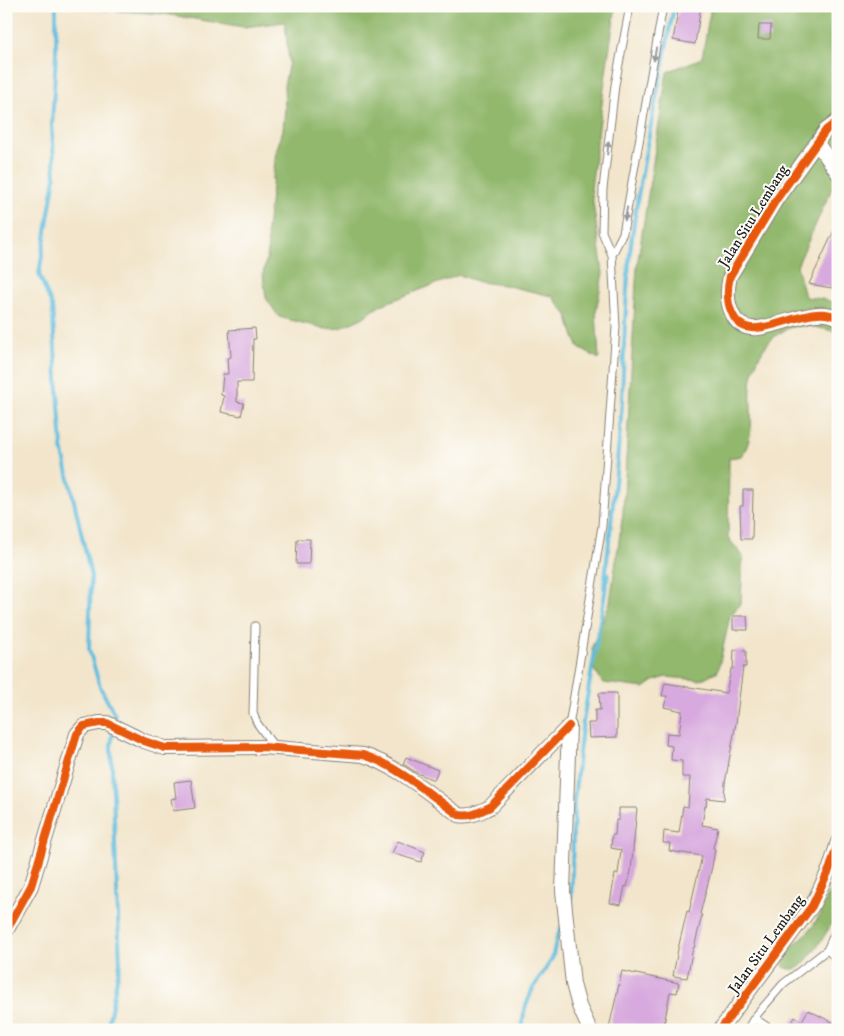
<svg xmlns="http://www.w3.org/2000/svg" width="844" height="1036" font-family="'IM FELL DW Pica',serif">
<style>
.forest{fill:#92b86d;stroke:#576a44}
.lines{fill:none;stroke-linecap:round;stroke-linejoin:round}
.stream{stroke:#60bdde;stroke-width:4}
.building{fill:#d7a9de}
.service-casing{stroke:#878074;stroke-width:9}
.minor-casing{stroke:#878074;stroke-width:16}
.service{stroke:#fff;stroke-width:7}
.minor{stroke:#fff;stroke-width:14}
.cycleway-casing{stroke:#fdfcf7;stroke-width:11}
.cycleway{stroke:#e8590c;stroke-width:8}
.oneway{fill:#999}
.labels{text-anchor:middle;stroke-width:4;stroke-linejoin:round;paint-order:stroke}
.street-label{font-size:15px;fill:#1c1c1c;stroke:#fdfcf7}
</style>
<rect width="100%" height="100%" fill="#fdfcf7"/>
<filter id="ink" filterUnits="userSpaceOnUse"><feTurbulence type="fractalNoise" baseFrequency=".02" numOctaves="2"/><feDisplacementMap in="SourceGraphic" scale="10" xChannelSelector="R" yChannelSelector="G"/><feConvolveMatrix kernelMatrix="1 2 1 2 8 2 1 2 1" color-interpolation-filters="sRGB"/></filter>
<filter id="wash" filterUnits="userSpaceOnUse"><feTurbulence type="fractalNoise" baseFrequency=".0096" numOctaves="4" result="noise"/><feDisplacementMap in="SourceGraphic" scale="20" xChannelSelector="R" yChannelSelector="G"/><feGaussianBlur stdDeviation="1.12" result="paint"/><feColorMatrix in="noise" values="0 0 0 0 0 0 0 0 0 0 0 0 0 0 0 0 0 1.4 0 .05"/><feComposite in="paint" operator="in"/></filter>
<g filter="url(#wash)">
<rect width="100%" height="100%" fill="#f2e5cb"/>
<path class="forest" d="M71 6H616L607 65 591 188 603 273 596 312 599 359 579 348 574 337 567 315 552 296 504 285 479 282 459 275 381 305 362 318 340 328 326 329 279 317 266 298 263 274 268 252 267 230 276 152 283 130 285 108 284 86 289 62 285 22 244 27 164 14 77 8Z
M711 6H838V183L832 188 797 266 805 297 823 299 838 304V332C827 330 815 326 804 326 773 325 753 358 751 385 749 412 757 431 742 456L729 458 728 538 743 556 741 603 730 616 718 671 700 680 666 677 654 681 644 688 604 683 594 670 592 647 610 602 623 513 637 266 667 72 702 58Z
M838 867C838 878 840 900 838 910 835 922 808 962 798 968 792 970 787 969 783 966 785 951 798 942 808 932 823 917 830 887 838 867Z"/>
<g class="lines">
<path class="stream" d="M56 6V53L52 126 55 177 39 274 52 306 62 448 91 576 89 649 100 687 115 715 111 746 120 963 107 1030
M571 906 574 799 582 727 608 575 604 588C611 525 618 463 622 400 624 350 625 301 630 252 640 170 659 88 674 6
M522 1030 524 1011 532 990 552 959 557 937 562 926"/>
</g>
<g id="blocks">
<path class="building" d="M679 6H701L695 44 673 40Z
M759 25H771L770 39H758Z
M838 222V283L833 281 832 288 809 284Z
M255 328 256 339H253L252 382H237V402L244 403 241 416 221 412 224 396 221 395 223 374H228L227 358 231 357 229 330Z
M743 490H753L752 539H741L740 506H743Z
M297 539H310L309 564H296Z
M733 616H747L748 630H733Z
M734 650 746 651V667H743L736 723 725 783 724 800 707 798 706 806H705L702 825 718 828 713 848 715 849 712 867 700 914 702 915 694 948H693L687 978 673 976 678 949 687 911 689 912 702 856 669 851 670 843H663L664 831 679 833 683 806 688 807 690 777H682V761L671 760 672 746 666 745 667 733 679 734 682 711 664 707 667 696H662L665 683 726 693 731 669H733Z
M599 693H617V737L589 738 588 723H595V710H600Z
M406 757 438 770 434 780 417 773 403 764Z
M191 780 195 808 173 811 171 799 176 798 174 782Z
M619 808H637L631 871 627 887 625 886 621 905 610 903 615 874H618L621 850 611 848 612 835H615L616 820H619Z
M398 841 425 852 421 862 392 853Z
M622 971 679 983 677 993 670 992 663 1030H649L628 1026 627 1030 609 1028Z
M808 1010 838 1025V1030H788L795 1017 802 1021Z"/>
</g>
</g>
<g filter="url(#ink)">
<use href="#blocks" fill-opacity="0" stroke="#878074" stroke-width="1"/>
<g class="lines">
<g class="service-casing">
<path id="service" d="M612 255 623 233 663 6
M255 626 253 713 257 723 275 748
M569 726 602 526 616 327 612 255 602 232 603 189 615 85 630 6
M827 950 838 926
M754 1018 772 1030
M747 1030 754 1018 783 984 827 950 838 960"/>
</g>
<g class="minor-casing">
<path id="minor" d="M838 121 826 130 776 200 730 276C727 289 726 301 732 313 748 353 806 299 838 318
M817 143 838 173
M569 726 563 891 573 984 579 1006 590 1030
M6 931 31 886 77 734 84 726 99 723H107L144 741 165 748 263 747 363 755C397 765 430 795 459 815 472 817 479 812 490 807L569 726
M720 1030 812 906 830 868 838 842"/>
</g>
<use href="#service" class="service"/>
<use href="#minor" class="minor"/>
<g class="cycleway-casing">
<path id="cycleway" d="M838 121 826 130 776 200 730 276C727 289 726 301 732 313 748 353 806 299 838 318
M6 931 31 886 77 734 84 726 99 723H107L144 741 165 748 263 747 363 755C397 765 430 795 459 815 472 817 479 812 490 807L569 726
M720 1030 812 906 830 868 838 842"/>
</g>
<use href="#cycleway" class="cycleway"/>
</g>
<defs><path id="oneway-solid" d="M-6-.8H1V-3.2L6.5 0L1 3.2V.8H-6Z" transform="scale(1.25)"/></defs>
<g class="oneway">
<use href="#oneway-solid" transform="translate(655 54) rotate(100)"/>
<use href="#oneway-solid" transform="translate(608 148) rotate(-83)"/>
<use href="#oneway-solid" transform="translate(626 214) rotate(100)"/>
</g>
</g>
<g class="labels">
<g class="street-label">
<text transform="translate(753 216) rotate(-58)" y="5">Jalan Situ Lembang</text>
<text transform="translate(766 944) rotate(-54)" y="5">Jalan Situ Lembang</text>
</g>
</g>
<rect width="844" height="1036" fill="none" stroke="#fdfcf7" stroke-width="25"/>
</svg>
